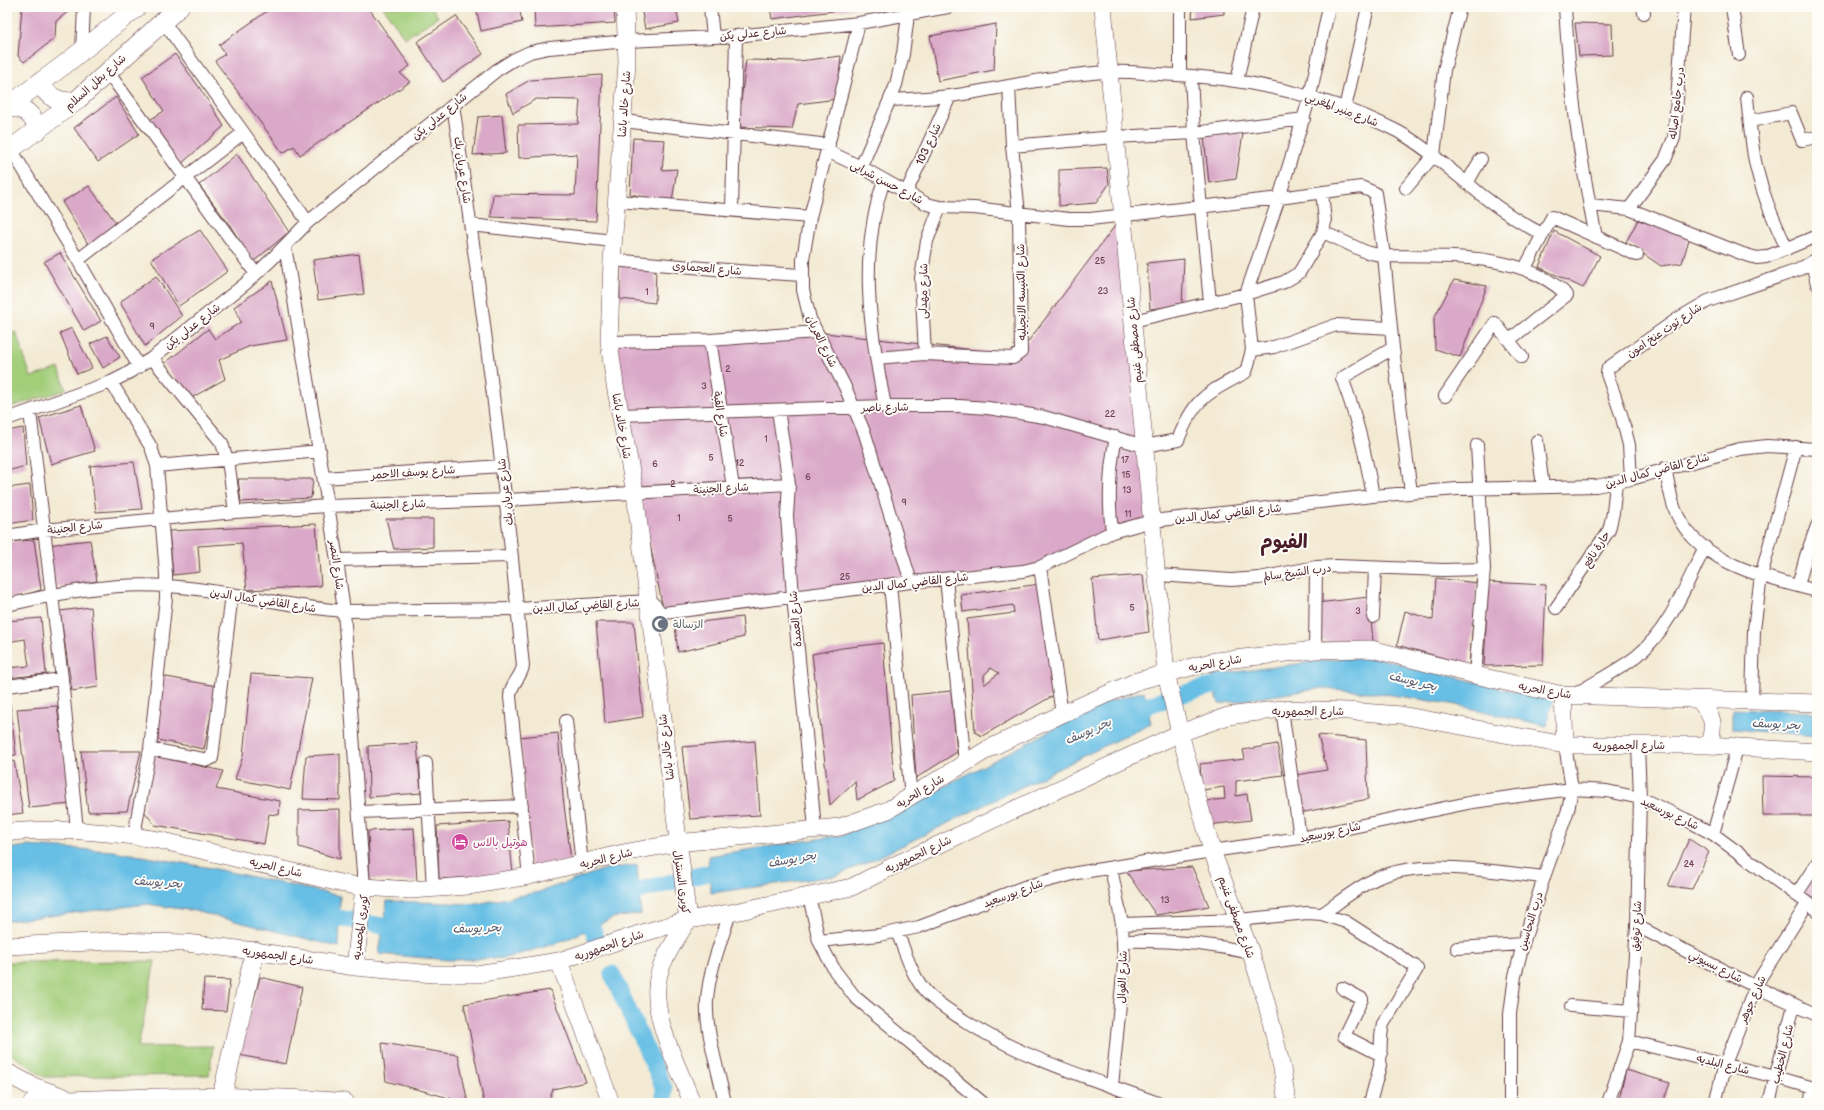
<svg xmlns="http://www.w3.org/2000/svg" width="1824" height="1110" font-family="'Balsamiq Sans','Playpen Sans Arabic',sans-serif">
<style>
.green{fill:#a2cd79;stroke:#767652}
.water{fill:#68bfe5;stroke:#596f88}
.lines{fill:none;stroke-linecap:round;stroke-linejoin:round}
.canal{stroke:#68bfe5;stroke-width:17}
.building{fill:#daa8c8;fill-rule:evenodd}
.street-casing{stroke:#633d44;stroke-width:14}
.secondary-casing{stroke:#633d44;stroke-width:18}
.primary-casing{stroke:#633d44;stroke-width:20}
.street{stroke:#fff;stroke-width:12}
.secondary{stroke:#fff;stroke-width:17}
.primary{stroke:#fff;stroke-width:19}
.labels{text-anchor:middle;stroke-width:4;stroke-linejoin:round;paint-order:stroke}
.number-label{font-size:9px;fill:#6e4152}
.street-label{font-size:11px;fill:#4a1f2b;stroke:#fdfcf7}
.worship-label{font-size:11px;fill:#5b616d;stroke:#fdfcf7;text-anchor:start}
.hotel-label{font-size:11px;fill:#b23c85;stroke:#fdfcf7;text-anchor:start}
.water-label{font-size:12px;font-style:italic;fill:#54576c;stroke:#fdfcf7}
.town-label{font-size:19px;font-weight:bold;fill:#4a1f2b;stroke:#fdfcf7}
</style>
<rect width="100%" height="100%" fill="#fdfcf7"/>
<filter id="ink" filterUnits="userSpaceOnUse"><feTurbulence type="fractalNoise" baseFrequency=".025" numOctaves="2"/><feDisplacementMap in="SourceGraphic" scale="8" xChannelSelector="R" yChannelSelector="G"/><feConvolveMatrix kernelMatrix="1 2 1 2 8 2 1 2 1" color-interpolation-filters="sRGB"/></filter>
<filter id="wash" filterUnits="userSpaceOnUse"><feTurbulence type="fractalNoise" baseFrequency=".012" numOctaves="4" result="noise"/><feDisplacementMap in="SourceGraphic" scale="16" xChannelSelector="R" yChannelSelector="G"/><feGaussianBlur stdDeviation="0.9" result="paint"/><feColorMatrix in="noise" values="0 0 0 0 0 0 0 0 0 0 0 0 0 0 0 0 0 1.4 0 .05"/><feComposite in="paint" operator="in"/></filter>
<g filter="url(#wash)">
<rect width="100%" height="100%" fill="#f3ead3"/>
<path class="green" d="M383 7H432L438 17 405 38Z
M16 332 31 377 59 368 66 390 7 408V335Z
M155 961 138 1047 213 1046 209 1075 44 1077 7 1051V962Z"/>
<path class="water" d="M1343 658H1377L1553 701 1549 714 1547 726 1457 705 1379 693 1323 688 1219 704 1213 685V675Z
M1144 691 1151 723 873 860 835 876 711 893 708 856 843 835 911 804 1101 704Z
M1733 709 1817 712V736L1733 729Z
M27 846 113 851 211 868 340 896 339 947 195 911 147 904 7 921V849Z
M637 865 641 914 613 918 561 942 505 958 449 960 379 954 387 901 476 904 539 892 605 869Z"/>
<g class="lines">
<path class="canal" d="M1127 714C1161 699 1198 688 1235 682
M617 896 716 871 731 869
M584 906 598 943
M317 914 405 930
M612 974 664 1088V1103"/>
</g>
<g id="blocks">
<path class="building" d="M22 7H74L56 21 55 38 24 62 18 56Z
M273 7H368L410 66 400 73 410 82 300 155 294 146 283 153 215 61 225 54 219 45Z
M476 7H519L522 22 481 31Z
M534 7H614L615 23 535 28Z
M641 7H676L679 23 645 29Z
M770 7H855L856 8 772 19Z
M1193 7H1224V14L1192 18Z
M456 16 483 54 443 82 417 42Z
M1575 23 1612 24 1613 55 1579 56Z
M996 24 994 70 938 81 930 36Z
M175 54 199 87 224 126 180 165 148 121 164 111 142 77Z
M841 56 837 99 798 104 792 129 738 127 746 60 799 61Z
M602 75 596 221 491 217 493 194 575 195 577 154 519 158 518 125 578 124 580 100 536 99 513 113 506 94 530 80Z
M116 97 139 134 98 162 74 128Z
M502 115 506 153 473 155 478 117Z
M1243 133 1236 179 1209 183 1204 136Z
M633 138 665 140 662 170 677 169 672 202 630 194Z
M237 154 289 232 253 262 229 224 199 185Z
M1107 168 1109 184 1096 203 1059 206V170Z
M89 186 117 224 90 247 62 202Z
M1123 215 1152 521 1040 567 664 613 609 342 816 332 1018 355Z
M1638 220 1690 236 1682 263 1661 266 1626 242Z
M200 230 228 271 179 306 151 259Z
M1554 231 1600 256 1583 288 1539 267Z
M60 253 101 321 84 331 44 262Z
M359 254 364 294 318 300 313 260Z
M1184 259 1182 305 1150 309 1147 263Z
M620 261 656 267 655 303 620 299Z
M156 276 182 316 145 346 120 302Z
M1454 280 1487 286 1460 357 1435 349 1434 318Z
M272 281 287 340 250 346 219 360 225 379 191 398 164 364 208 329 215 339 241 322 234 307Z
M72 328 92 368 77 374 60 333Z
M107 336 120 357 103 368 90 344Z
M81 405 95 451 51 464 39 418Z
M23 428 26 466 7 471V431Z
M134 462 142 509 96 512 90 466Z
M238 479H313L311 498 241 502Z
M30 485 33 520 7 524V488Z
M386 519H433V547L394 549Z
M316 524 321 586 247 590 242 543 198 546 200 572 173 575 169 531Z
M34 540 41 590 7 600V542Z
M90 540 97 581 56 588 47 545Z
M1143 575 1149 632 1098 640 1092 579Z
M1436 578 1477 583 1469 665 1397 645 1405 611 1433 620Z
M1488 582 1546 585 1543 665 1484 666Z
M1040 584 1056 694 982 736 975 732 967 619 1014 613 1013 605 963 612 961 595ZM991 668 999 673 984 685V675Z
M1369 597 1373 642 1321 641 1317 603Z
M91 607 98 687 72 691 60 611Z
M742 617 744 637 678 652 675 625Z
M41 618 46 674 7 678V668L29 666 25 639 7 642V621Z
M596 622H634L643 717 605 723Z
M883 643 894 781 857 800 855 781 830 805 812 654 842 648Z
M251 674 312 678 290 790 235 779 243 756Z
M161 676 217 686 204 749 158 740Z
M951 691 957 752 916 778 911 695Z
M10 704 16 755 7 756V705Z
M57 706 71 804 29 808 17 709Z
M558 733 563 797 571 860 531 867 520 737Z
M1318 735 1366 740 1368 799 1300 813 1296 775 1327 770Z
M755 741 760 815 690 819 682 747Z
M417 743 421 793 369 797 368 746Z
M1277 744 1283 775 1236 781V796L1247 794 1251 820 1208 825 1206 801 1225 799 1224 787 1202 790 1200 764 1245 759 1243 750Z
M81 751H141L127 811 88 812Z
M340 754V800L303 799 306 756Z
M154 756 223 771 216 789 280 801 279 815 269 814 264 844 155 825 143 810Z
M14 761 23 813 7 815V762Z
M1762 776 1817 777V816H1763Z
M340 809V859L299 847V810Z
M508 821 513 875 439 879 437 826Z
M414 828 417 882 370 879 368 831Z
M1689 839 1709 852 1692 889 1668 886Z
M1192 867 1209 906 1156 915 1126 871Z
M1817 871V902L1804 893Z
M260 977 302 987 286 1064 239 1055Z
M204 979 230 980 226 1011 202 1010Z
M550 990 586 1082 553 1089 548 1103H484L464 1004Z
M382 1043 458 1055 468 1103 386 1081Z
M1626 1070 1670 1083 1663 1103H1618Z"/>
</g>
</g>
<g filter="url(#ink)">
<use href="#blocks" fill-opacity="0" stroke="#633d44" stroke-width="1"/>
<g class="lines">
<g class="street-casing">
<path id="street" d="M710 7 713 37
M1565 7C1569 82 1581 164 1596 237
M1643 7 1644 13
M1732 7 1739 55
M163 21 308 222
M859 23 810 217 803 259V290L810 319 845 387 865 434 911 582
M82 51 84 7
M107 71 256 274
M1180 75V7
M1191 76 1194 133 1210 303
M1237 81 1253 7
M1747 97C1749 117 1751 137 1754 156 1760 189 1773 219 1787 249
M891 100C911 99 931 98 950 96 1003 89 1056 74 1109 72 1125 71 1142 73 1158 74 1241 77 1323 93 1397 131 1423 145 1444 165 1467 183 1490 203 1515 220 1542 234
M453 105C481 291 505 478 523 666 521 678 510 684 510 697L529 876
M1345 108 1368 7
M623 121 829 145
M1750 121 1791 113 1802 140 1817 137
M1012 146 1115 137 1194 133 1304 119
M11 149 78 260 139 367
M827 151 861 167 927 204 940 207 974 208 1069 219H1090L1279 198 1361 187 1375 193 1384 256C1442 257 1522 251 1567 295L1509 340
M861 167 896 85 903 54 908 15
M884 180C858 254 870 332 885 406
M1467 183 1481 159
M1406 188 1434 155 1444 70 1460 7
M906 193 950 96
M617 201 810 217
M1590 205 1629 209 1743 254 1757 258 1766 257 1817 236
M1629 209 1665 160 1674 138 1684 7
M732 210 736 36
M471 225 613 241
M1323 232 1366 252 1384 256 1393 348 1342 378C1357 417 1366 456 1373 496
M285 246 337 560 344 611 364 887
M78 260 243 133
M612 260 738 271 802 275
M1812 263 1817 284
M1525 268 1552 217 1637 255
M1133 321 1246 294 1284 282 1299 273 1323 232 1325 222 1322 192
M710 340 733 487
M609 342 710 340 816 332
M1393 348 1411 493
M1252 350 1274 347 1336 325 1391 328
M925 354 921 278 927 241 940 207
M152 358 222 443 229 467 235 512
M876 358 925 354 1013 358 1021 352 1019 214 1012 146 1009 86
M111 382 151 447 157 466 166 574V598L150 749 134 835
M1445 396 1495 323 1522 357
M778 410 789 484 787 516 793 596 815 829
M30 412 62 679 77 830
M620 415 885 406H959L988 408 1044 417 1144 446 1178 440C1195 396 1207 394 1246 372L1252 350 1246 294 1279 198 1310 96 1329 7
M7 419 111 382 125 375 152 358 245 284 271 260 308 222 497 70 513 60 530 52 549 48 628 41 736 36 859 23 948 7
M1537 441 1543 487
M157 466 320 451
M1665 468C1668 481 1670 495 1674 507 1693 563 1768 578 1817 591
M324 478 502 466
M1631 479 1629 445 1621 414 1607 374 1608 368 1679 318 1708 301 1798 270 1817 259
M1112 532C1108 499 1109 470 1116 437
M7 536 44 530 235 512 328 506 507 500 789 484
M337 560 512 556
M1040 567 1062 714
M1158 575 1231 580 1259 578 1316 567 1337 566 1443 570 1484 569
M946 579 965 763
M890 585 911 797
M1798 586 1806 556 1817 526
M7 605C59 593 113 582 166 586 226 589 284 607 344 611L517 609 649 601 655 605 660 612 664 613 911 582 1023 571 1040 567 1112 532 1152 521 1373 496 1457 489 1596 486 1631 479 1740 449 1767 446 1817 449
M1556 608 1609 530 1613 513 1616 483
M1373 617 1375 568
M1315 650 1316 567
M1475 675 1484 569 1477 445
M7 686 62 679
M1574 695C1593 683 1619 670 1637 656 1670 629 1686 584 1705 547
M1752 701 1754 630 1761 576 1796 447
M1282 709 1300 838
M566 721 582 864
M150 749 208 760 212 758 232 594
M426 763 433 889
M359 812 522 806
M1713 834 1737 748
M1111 868 1122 924 1124 964 1112 1086
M1796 895 1817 863
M809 896 819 941 835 971 855 997 983 1103
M1322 914C1338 903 1355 889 1373 880 1419 857 1493 872 1544 877
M1122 924 1239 920 1307 913 1322 914 1346 922 1416 967 1417 969 1383 1024 1381 1036 1380 1066 1370 1103
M1637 926 1756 987 1817 1015
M897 932C906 953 912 978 928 994 939 1005 953 1013 965 1021 1024 1059 1093 1079 1158 1103
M819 941 879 935 919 927 1024 887 1077 873 1212 851 1300 838 1473 802 1572 789 1607 791 1640 798 1685 819 1713 834 1817 910
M1124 941C1168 940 1207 943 1251 953
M1457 948 1523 944
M1342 988 1362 999 1344 1036 1381 1055
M1571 1006 1631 1011
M1629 1041 1776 1077 1817 1089
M725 1103C719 1072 705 1031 707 1000 709 971 721 941 730 913
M1510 1103V1014L1515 976 1523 944 1544 877 1568 810 1572 789 1565 745
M1608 1103 1629 1041 1637 926 1640 798 1638 745
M1715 1103 1725 1064 1757 983 1807 904
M1769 1103 1794 1005
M1810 1103 1813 1088"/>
</g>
<g class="secondary-casing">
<path id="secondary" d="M625 7 627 63 612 260 609 342 615 385 635 493 688 920C678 937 664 955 659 974 648 1014 679 1066 692 1103
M1103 7 1166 673 1180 733 1212 851 1251 953 1266 1001 1282 1068 1287 1103
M1563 695 1565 745
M1699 700C1714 718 1715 723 1709 745
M7 832C59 828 109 831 159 840L340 883 364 887 410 890 468 886 529 876 623 853 677 843 840 827 888 810 990 748 1062 714 1137 681 1215 661 1315 650 1371 649 1475 675 1563 695 1817 703
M7 946 113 941 186 943 255 951 355 967 433 974H477L559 961 636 935 688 920 730 913 852 887 897 864 1180 733 1228 716 1282 709 1348 711 1401 715 1565 745H1709L1817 752
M559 961 611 1103
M355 967 364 887"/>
</g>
<g class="primary-casing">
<path id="primary" d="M40 82C47 97 59 104 76 101
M7 107 64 65 137 7
M7 109C23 104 34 116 38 130
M7 152 76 101 179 7
M7 1073 33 1087 64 1098
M222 1096 255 951
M33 1103C76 1100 118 1099 161 1098 223 1097 284 1097 345 1103"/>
</g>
<use href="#street" class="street"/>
<use href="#secondary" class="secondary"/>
<use href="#primary" class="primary"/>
</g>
</g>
<defs>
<g id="mosque-disc" transform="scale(0.9)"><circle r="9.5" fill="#6b7280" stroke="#fdfcf7"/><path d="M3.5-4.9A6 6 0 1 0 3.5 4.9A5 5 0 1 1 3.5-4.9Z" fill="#fff"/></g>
<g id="hotel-disc" transform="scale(0.9)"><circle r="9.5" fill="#d1479c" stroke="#fdfcf7"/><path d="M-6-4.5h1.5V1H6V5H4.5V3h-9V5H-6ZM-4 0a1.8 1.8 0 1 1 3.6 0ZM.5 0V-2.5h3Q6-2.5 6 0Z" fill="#fff"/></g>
</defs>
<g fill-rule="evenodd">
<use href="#mosque-disc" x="660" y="624"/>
<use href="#hotel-disc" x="460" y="842"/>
</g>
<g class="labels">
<g class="number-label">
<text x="1100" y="264">25</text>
<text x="1103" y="294">23</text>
<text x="647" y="295">1</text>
<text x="152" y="329">9</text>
<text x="728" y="372">2</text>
<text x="704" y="389">3</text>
<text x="1110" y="417">22</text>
<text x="766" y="442">1</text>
<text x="711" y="461">5</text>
<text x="1125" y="463">17</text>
<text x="740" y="466">12</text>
<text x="655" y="467">6</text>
<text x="1126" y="478">15</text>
<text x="808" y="480">6</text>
<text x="673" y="487">2</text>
<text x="1127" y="493">13</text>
<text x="904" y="505">9</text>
<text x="1128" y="517">11</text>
<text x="679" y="521">1</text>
<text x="730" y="522">5</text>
<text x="845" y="580">25</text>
<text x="1132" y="611">5</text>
<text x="1358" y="614">3</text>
<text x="1689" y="867">24</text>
<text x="1165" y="903">13</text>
</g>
<g class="street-label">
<text transform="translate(753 33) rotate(-5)" y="4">شارع عدلى يكن</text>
<text transform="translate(95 82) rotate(-42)" y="4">شارع بطل السلام</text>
<text transform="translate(1676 103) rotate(-84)" y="4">درب جامع اصاله</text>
<text transform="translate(624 104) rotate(-86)" y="4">شارع خالد باشا</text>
<text transform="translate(1342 109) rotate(21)" y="4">شارع منير المغربي</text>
<text transform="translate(439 116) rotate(-39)" y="4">شارع عدلى يكن</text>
<text transform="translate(928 144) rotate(-65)" y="4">شارع 103</text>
<text transform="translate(463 170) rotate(82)" y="4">شارع عريان بك</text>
<text transform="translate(887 182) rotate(28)" y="4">شارع حسن شرابى</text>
<text transform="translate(707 268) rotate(5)" y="4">شارع العجماوى</text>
<text transform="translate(923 291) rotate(-89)" y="4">شارع مهدلى</text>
<text transform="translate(1021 292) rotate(-91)" y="4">شارع الكنيسه الانجيليه</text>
<text transform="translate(192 326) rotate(-38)" y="4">شارع عدلى يكن</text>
<text transform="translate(1664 330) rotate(-34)" y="4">شارع توت عنخ امون</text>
<text transform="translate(1134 340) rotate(-95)" y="4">شارع مصطفى غنيم</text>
<text transform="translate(822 341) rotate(64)" y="4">شارع العريان</text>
<text transform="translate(885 407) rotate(-1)" y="4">شارع ناصر</text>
<text transform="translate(721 414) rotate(81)" y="4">شارع القبة</text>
<text transform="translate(622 426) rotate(80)" y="4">شارع خالد باشا</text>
<text transform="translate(1657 470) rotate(-15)" y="4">شارع القاضي كمال الدين</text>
<text transform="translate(413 472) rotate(-4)" y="4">شارع يوسف الاحمر</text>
<text transform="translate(721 488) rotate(-3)" y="4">شارع الجنينة</text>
<text transform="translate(505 492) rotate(-97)" y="4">شارع عريان بك</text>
<text transform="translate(398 504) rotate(-2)" y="4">شارع الجنينة</text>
<text transform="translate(1228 513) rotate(-6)" y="4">شارع القاضي كمال الدين</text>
<text transform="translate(75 527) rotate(-6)" y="4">شارع الجنينة</text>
<text transform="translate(1596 549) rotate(-57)" y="4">حارة نافع</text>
<text transform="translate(337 565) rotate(82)" y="4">شارع النصر</text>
<text transform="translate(1297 572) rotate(-8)" y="4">درب الشيخ سالم</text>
<text transform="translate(915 582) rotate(-6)" y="4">شارع القاضي كمال الدين</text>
<text transform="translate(263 600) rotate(9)" y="4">شارع القاضي كمال الدين</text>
<text transform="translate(586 605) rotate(-3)" y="4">شارع القاضي كمال الدين</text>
<text transform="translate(795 619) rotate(-95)" y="4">شارع العمدة</text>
<text transform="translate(1215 663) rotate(-10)" y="4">شارع الحريه</text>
<text transform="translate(1545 690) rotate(10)" y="4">شارع الحريه</text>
<text x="1308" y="715">شارع الجمهوريه</text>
<text x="1629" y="749">شارع الجمهوريه</text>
<text transform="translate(666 747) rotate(-97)" y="4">شارع خالد باشا</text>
<text transform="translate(920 791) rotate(-31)" y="4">شارع الحريه</text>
<text transform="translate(1670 813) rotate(25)" y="4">شارع بورسعيد</text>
<text transform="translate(1330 832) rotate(-12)" y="4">شارع بورسعيد</text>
<text transform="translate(918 854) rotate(-25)" y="4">شارع الجمهوريه</text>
<text transform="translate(606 858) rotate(-14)" y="4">شارع الحريه</text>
<text transform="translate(276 867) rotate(13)" y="4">شارع الحريه</text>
<text transform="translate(682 882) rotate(82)" y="4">كوبرى السنترال</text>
<text transform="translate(1013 893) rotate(-20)" y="4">شارع بورسعيد</text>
<text transform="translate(1237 917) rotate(70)" y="4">شارع مصطفى غنيم</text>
<text transform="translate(1530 921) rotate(-73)" y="4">درب النحاسين</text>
<text transform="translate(1636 926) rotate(-87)" y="4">شارع توفيق</text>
<text transform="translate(360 927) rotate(-83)" y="4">كوبرى المحمديه</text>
<text transform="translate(609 945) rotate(-19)" y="4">شارع الجمهوريه</text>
<text transform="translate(278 955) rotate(8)" y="4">شارع الجمهوريه</text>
<text transform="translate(1716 966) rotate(27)" y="4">شارع بسيوني</text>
<text transform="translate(1122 977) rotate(-88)" y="4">شارع الفوال</text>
<text transform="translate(1752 999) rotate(-66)" y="4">شارع جوهر</text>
<text transform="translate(1782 1054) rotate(-76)" y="4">شارع الخطيب</text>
<text transform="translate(1723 1064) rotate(14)" y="4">شارع البلديه</text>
</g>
<g class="worship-label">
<text x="673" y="628">الرسالة</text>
</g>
<g class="hotel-label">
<text x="473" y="846">هوتيل بالاس</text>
</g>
<g class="water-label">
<text transform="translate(1413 681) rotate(14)" y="4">بحر يوسف</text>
<text transform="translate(1776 724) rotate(3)" y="4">بحر يوسف</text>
<text transform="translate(1088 731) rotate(-24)" y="4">بحر يوسف</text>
<text transform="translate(792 859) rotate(-10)" y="4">بحر يوسف</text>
<text transform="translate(158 882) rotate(4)" y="4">بحر يوسف</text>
<text transform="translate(477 928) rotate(-2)" y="4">بحر يوسف</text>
</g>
<g class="town-label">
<text x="1284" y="548">الفيوم</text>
</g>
</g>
<rect width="1824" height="1110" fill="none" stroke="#fdfcf7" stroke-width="24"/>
</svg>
